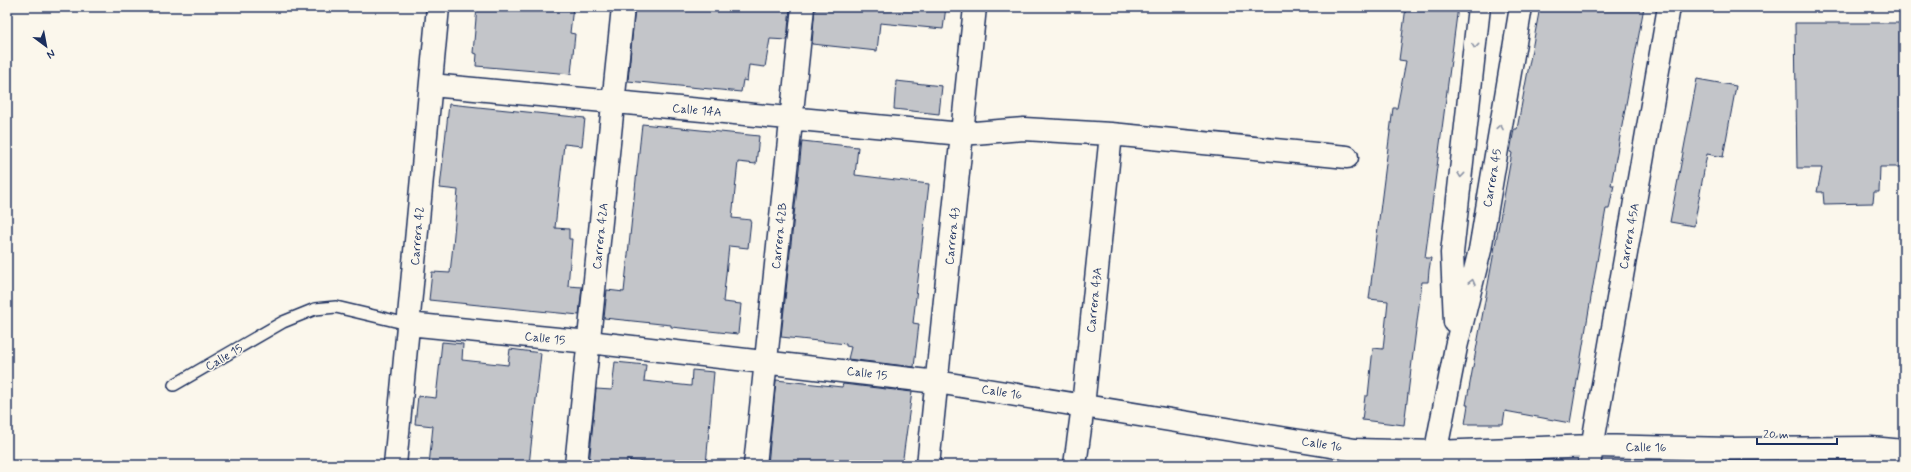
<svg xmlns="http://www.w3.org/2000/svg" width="1911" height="472" font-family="Mynerve,sans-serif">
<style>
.building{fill:#c3c5c9;stroke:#1b2f5e}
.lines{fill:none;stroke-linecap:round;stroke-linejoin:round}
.lane-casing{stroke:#1b2f5e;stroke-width:14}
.street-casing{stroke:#1b2f5e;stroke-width:25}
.lane{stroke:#fbf7ec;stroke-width:11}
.street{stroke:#fbf7ec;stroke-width:22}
.oneway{stroke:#8b93a5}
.labels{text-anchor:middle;stroke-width:3;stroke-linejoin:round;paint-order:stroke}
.street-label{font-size:12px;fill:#1b2f5e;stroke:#fbf7ec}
</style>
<rect width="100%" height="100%" fill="#fbf7ec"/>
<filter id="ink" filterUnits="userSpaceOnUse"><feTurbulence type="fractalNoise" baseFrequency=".025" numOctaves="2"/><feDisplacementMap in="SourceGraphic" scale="8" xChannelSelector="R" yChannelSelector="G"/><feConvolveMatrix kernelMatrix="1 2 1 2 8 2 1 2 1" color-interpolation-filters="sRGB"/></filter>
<g filter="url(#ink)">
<path class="building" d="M477 7H573L570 33 575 34 571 74 476 66 477 54 473 53Z
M635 7H790L787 40 770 39 765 67 749 65 747 81 743 80 741 92 628 81Z
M815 7H946L943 29 880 23 877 51 812 44Z
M1406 7H1458L1425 258H1431L1429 270 1428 282H1422L1404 425 1362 420 1365 396H1368L1373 348 1383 349 1388 301 1369 299 1393 108H1397L1406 61 1399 60Z
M1540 7H1644L1611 185H1614L1609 209H1606L1604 220 1570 423 1505 411 1503 424H1465L1468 405H1466L1512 153 1510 152 1514 129H1517Z
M1795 23H1900L1902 167H1880L1879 192H1874L1873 203 1824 204 1823 192H1817L1822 168H1797Z
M1697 79 1736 86 1723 157 1707 154 1694 226 1670 222Z
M896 81 942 86 939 114 894 109Z
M449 104 585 118 582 146 564 144 555 228 569 229V239H572L568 286 582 287 579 315 429 300 432 272 450 273 453 245 458 190 440 188Z
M642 124 759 136 756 164 738 162 732 218 751 220 748 248 729 246 723 302 741 304 738 334 671 327V325L604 318 607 290 624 292Z
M802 141 858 147 855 175 929 184 913 323 919 324 914 367 848 359 851 347 846 346V344L781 337Z
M442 342 463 344 462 360 508 365 510 349 541 353 529 465H429L433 426 415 424 418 396 436 398Z
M615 362 646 365 644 381 691 386 692 370 714 372 706 465H676L627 460V465H589L596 389 612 390Z
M776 380 842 387 843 384 912 392 902 465H768Z"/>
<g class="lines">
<g class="lane-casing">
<path id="lane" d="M174 385 283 322 315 309 336 307 408 324"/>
</g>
<g class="street-casing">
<path id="street" d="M431 85 962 134 1024 129 1111 134 1347 157
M1455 322 1452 253 1479 7
M408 324 589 342 937 382 1355 450 1436 452 1593 446 1731 449 1871 448 1904 451
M395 465 438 7
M576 465 623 7
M755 465 803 7
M928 465 975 7
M1075 465 1083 406 1111 134
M1433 465 1456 347 1480 250 1521 7
M1589 465 1669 7"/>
</g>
<use href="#lane" class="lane"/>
<use href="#street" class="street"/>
</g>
<defs><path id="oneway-chevron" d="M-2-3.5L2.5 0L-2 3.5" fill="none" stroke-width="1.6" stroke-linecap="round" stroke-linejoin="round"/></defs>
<g class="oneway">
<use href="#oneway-chevron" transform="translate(1475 46) rotate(96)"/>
<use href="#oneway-chevron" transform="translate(1500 127) rotate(-80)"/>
<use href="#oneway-chevron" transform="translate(1461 175) rotate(96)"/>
<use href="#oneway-chevron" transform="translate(1472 282) rotate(-76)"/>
</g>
</g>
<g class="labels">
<g class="street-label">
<text transform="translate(697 110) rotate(5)" y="4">Calle 14A</text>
<text transform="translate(1492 178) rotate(-80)" y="4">Carrera 45</text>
<text transform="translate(417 236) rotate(-85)" y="4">Carrera 42</text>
<text transform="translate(600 236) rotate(-84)" y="4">Carrera 42A</text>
<text transform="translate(779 236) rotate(-84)" y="4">Carrera 42B</text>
<text transform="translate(952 236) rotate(-84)" y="4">Carrera 43</text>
<text transform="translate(1629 236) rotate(-80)" y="4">Carrera 45A</text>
<text transform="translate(1094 300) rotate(-84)" y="4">Carrera 43A</text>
<text transform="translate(545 338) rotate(6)" y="4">Calle 15</text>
<text transform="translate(224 357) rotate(-30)" y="4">Calle 15</text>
<text transform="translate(867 373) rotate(7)" y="4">Calle 15</text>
<text transform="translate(1002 392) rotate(9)" y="4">Calle 16</text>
<text transform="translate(1322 444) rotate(9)" y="4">Calle 16</text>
<text transform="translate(1646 447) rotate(1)" y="4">Calle 16</text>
</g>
</g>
<rect width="1911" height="472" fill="none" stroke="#fbf7ec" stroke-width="24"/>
<rect x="12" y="12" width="1887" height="448" fill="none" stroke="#1b2f5e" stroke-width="1.5" filter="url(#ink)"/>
<g transform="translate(46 46) rotate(148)" stroke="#fbf7ec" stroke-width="3" paint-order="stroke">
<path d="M0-3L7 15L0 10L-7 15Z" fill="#1b2f5e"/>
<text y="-6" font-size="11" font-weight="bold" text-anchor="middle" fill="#1b2f5e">N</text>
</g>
<path d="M1757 438v6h80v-6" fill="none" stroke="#1b2f5e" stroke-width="2"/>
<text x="1763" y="438" font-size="12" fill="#1b2f5e" stroke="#fbf7ec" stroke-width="3" paint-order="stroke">20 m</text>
</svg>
